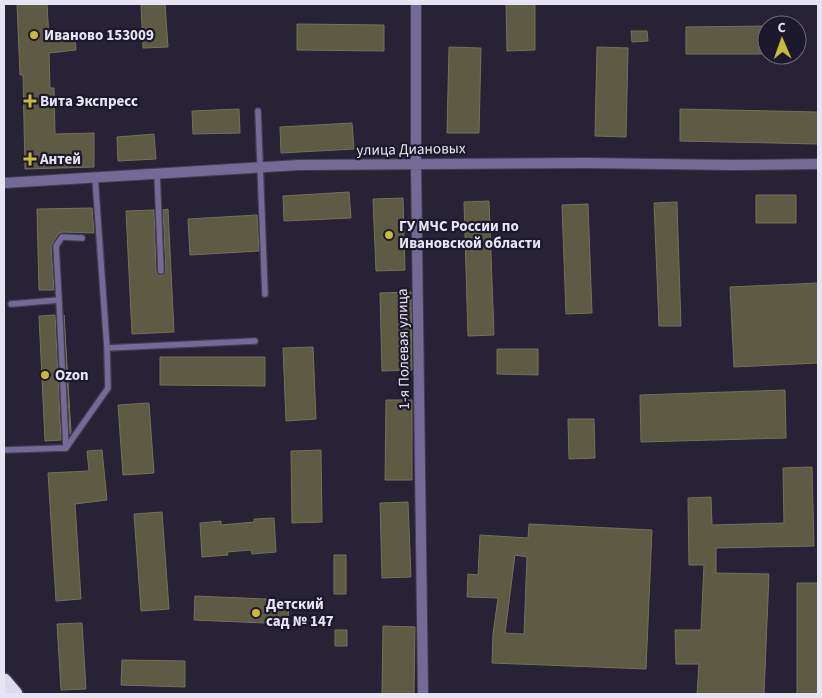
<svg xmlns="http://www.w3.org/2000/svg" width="822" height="698" font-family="'Source Sans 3',sans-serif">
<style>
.building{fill:#5d5b43;stroke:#747259;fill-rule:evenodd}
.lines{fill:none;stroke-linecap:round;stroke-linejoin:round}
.lane-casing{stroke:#423d50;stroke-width:8}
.street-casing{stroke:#423d50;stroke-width:12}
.highway-casing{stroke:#423d50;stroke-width:18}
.lane{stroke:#736a95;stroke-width:5.5}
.street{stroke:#736a95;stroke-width:10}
.highway{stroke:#ddd9ef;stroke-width:15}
.poi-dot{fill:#c7bb3c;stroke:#1d192c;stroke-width:2}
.labels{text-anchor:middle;stroke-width:4.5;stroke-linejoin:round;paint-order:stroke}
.poi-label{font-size:15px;font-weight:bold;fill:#e6e4f2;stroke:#1d192c;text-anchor:start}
.street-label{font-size:15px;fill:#e6e4f2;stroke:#1d192c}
</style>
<rect width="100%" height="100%" fill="#272236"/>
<path class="building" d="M17 4H47L49 39 75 36 76 50 49 53 50 88H54L55 134 94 133V167L25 169 23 75H20Z
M141 4H165L168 47 143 48Z
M506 4H535V50L507 51Z
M297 24 384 25V51L297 50Z
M767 26V54H686V27Z
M631 31H647L648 41 632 42Z
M449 47 481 48 479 133H447Z
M597 47 628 48 626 137 595 136Z
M239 109 240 133 193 134 192 111Z
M680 109 818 112V144L680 141Z
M352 123 354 149 281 153 280 127Z
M154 134 156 159 118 161 117 137Z
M349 192 351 218 284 221 283 196Z
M756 195H796V223H756Z
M403 198 405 270 376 271 373 199Z
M489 201 494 335 468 336 464 202Z
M677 202 681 326H659L654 203Z
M588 204 592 313 566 314 562 205Z
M92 208 94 233 62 232 58 234 51 246 54 290H39L37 209Z
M168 209 174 332 132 334 126 211 154 210 156 271 158 275 162 276 166 271 163 210Z
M257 215 259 251 190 255 188 219Z
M818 283V363L734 367 730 287Z
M411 292 412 370 382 371 380 293Z
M55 315 61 440 45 441 39 316Z
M64 315 71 432 70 434Z
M313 347 316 419 286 421 283 348Z
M497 349H538V375L497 374Z
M160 357H265V386L160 385Z
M785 390 786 438 641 442 640 395Z
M386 400H412V480H385Z
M149 403 154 473 123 475 118 405Z
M568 419H594L595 458 569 459Z
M102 450 107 500 75 504 81 599 56 601 48 473 89 471 87 451Z
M321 450 322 522 292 523 291 451Z
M812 467 814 546 716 548V573L769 574 764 694H697L699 664H676L675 630H701L704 565H689L688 498 711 497 712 525 784 523 783 468Z
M408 502 411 577 382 578 380 503Z
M162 512 169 609 141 611 134 514Z
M274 518 276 552 252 554 251 550 227 552 228 555 202 557 200 523 221 521V525L254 522V519Z
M529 524 652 530 646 669 492 663 493 634 498 598 467 597 468 574 478 575 480 535 528 538ZM515 555 527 557 524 634 505 633Z
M334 555H346V594H334Z
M797 583H818V694H797Z
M195 596 289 600 288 624 194 620Z
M82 623 86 689 61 690 57 624Z
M383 626 415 627 414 694H382Z
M335 630H347V646H335Z
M122 660 185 661V687L121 685Z"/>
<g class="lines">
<g class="lane-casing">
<path id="lane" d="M258 111 265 294
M157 173 161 271
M95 177 107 348 255 341
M11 304 59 300 56 246 62 237 82 238
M66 448 108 388 107 348
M4 450 66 448 59 300"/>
</g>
<g class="street-casing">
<path id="street" d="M416 4V164L423 694
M4 183 299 165 586 163 734 165 818 164"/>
</g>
<g class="highway-casing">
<path id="highway" d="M4 681 15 694"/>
</g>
<use href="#lane" class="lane"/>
<use href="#street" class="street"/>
<use href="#highway" class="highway"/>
</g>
<g class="poi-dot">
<circle cx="34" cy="35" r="5"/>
<path d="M27.5 93.5h5v5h5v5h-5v5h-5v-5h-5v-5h5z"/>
<path d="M27.5 151.5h5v5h5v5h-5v5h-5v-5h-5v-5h5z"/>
<circle cx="389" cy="235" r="5"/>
<circle cx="45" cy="375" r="5"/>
<circle cx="256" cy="613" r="5"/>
</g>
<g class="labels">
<g class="poi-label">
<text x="44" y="40">Иваново 153009</text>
<text x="40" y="106">Вита Экспресс</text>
<text x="40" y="164">Антей</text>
<text x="399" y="231">ГУ МЧС России по<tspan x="399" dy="17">Ивановской области</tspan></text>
<text x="55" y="380">Ozon</text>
<text x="266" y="609">Детский<tspan x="266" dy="17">сад № 147</tspan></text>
</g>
<g class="street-label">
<text transform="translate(411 149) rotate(-1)" y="5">улица Диановых</text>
<text transform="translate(403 349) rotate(-91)" y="5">1-я Полевая улица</text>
</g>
</g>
<rect width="822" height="698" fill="none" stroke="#e6e4f2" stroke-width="10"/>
<g transform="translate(782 40) rotate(358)"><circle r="24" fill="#1d192c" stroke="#6d6a7b"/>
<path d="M0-4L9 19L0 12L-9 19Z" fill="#c7bb3c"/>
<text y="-8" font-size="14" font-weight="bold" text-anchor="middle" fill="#e6e4f2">С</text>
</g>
</svg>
